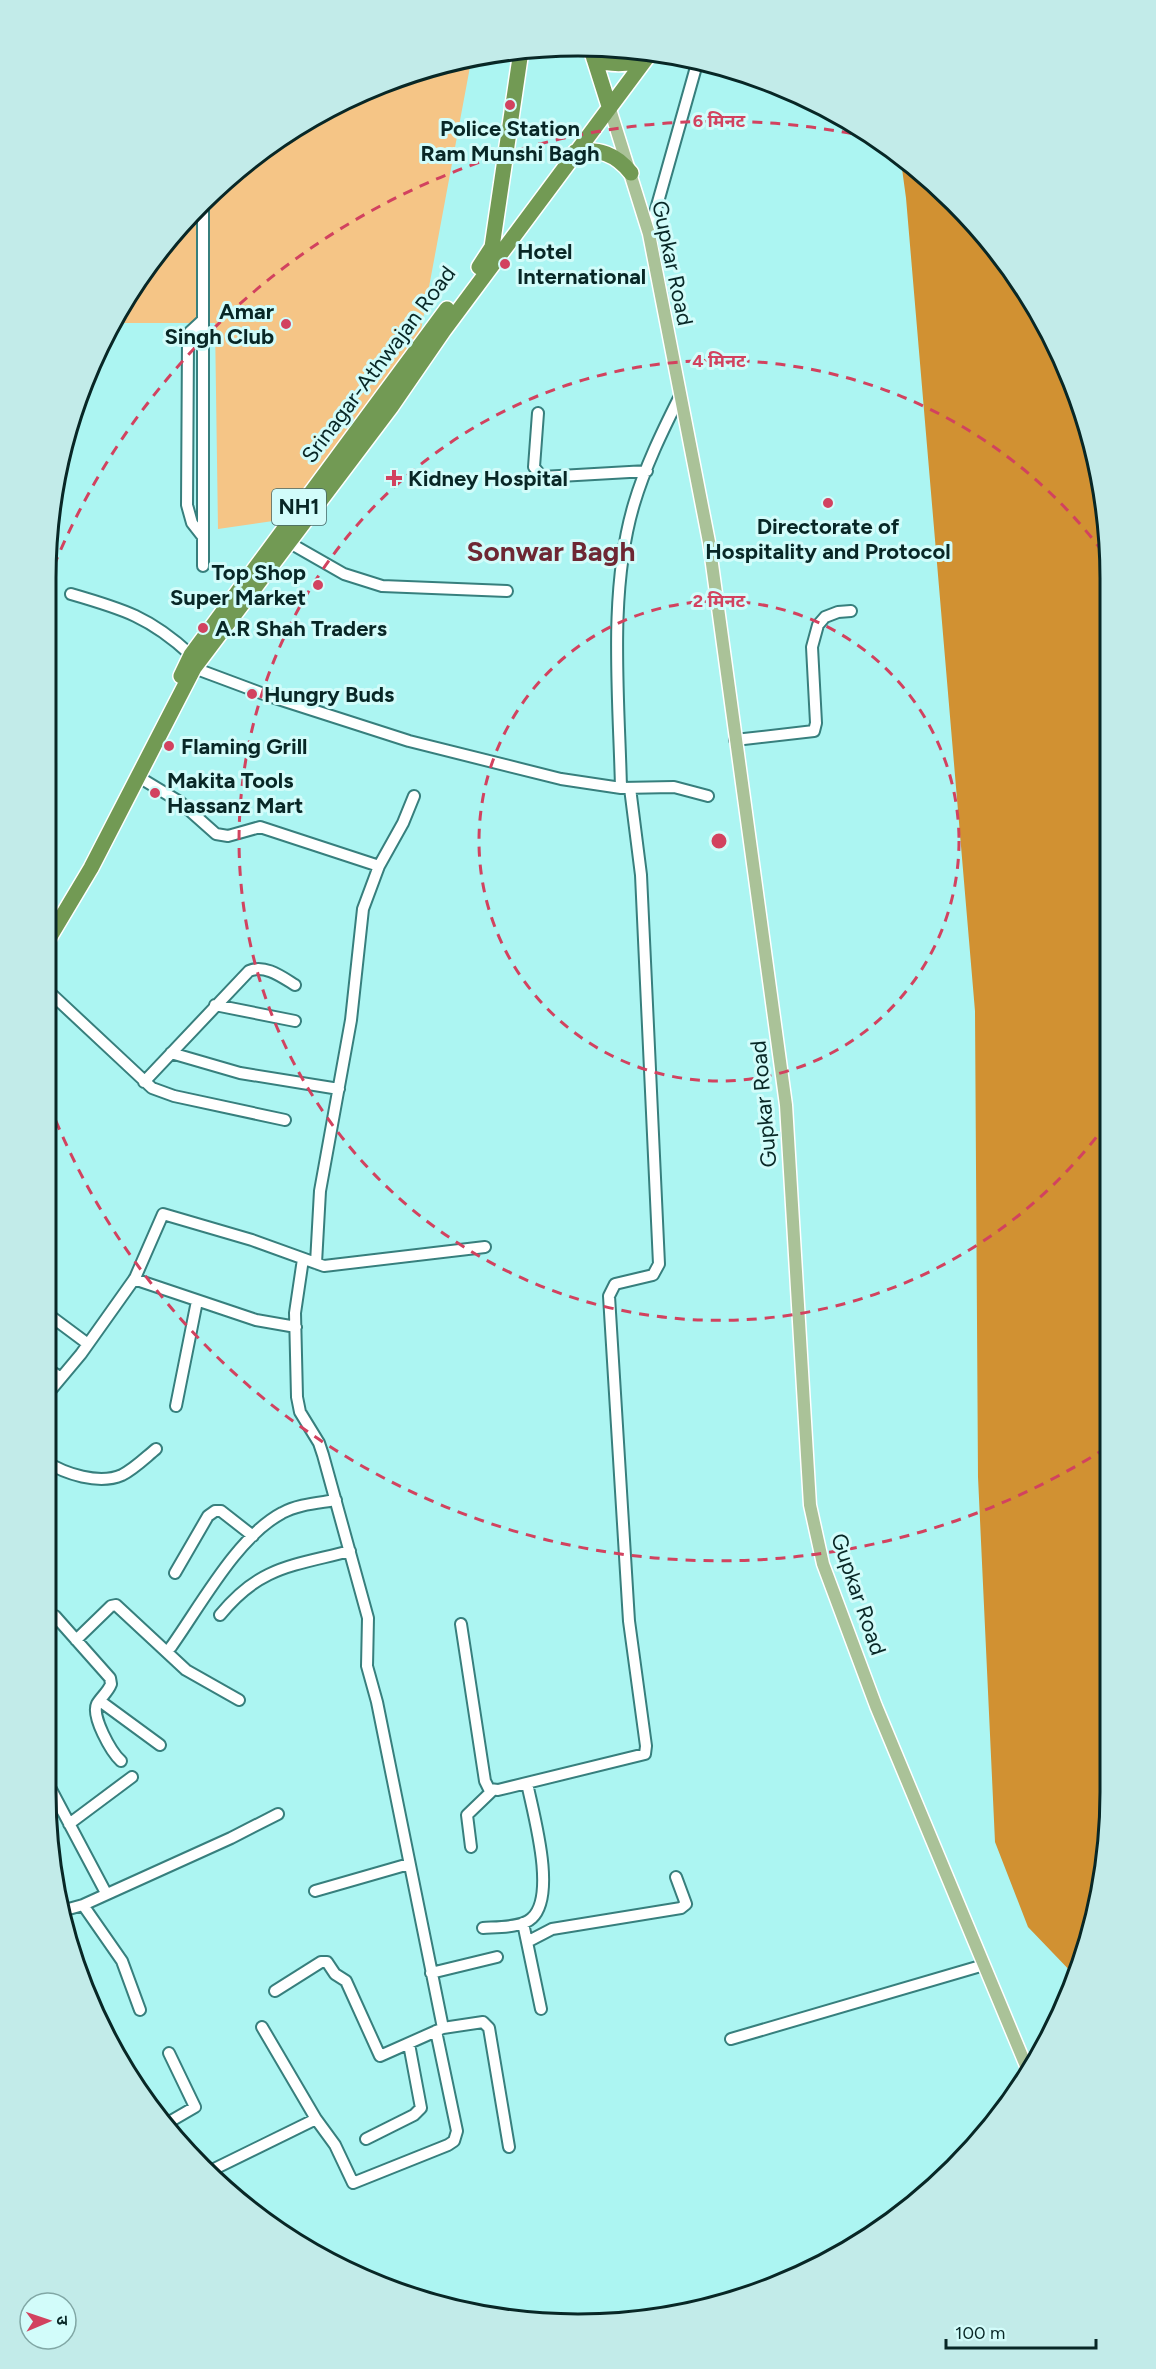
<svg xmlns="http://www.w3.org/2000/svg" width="1156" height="2369" font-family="Figtree,'Noto Sans Devanagari',sans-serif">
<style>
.green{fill:#f5c586}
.forest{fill:#d19132}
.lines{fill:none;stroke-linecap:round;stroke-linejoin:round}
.minor-casing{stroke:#377f7d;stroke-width:14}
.major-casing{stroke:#fff;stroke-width:15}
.highway-casing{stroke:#fff;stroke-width:18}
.minor{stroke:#fff;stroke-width:10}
.major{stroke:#aac298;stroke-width:12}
.highway{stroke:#729a54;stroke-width:15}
.ring{fill:none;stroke:#d2425f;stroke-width:3;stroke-dasharray:10 8}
.poi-dot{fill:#d2425f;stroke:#d2fcfa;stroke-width:2}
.labels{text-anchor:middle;stroke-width:6;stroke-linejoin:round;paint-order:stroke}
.shield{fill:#d2fcfa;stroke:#456766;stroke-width:1.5}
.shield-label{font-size:21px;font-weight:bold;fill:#082726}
.poi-label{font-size:22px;font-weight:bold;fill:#082726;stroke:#d2fcfa;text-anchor:start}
.street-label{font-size:22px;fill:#082726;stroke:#d2fcfa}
.district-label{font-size:28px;font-weight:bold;fill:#6e2733;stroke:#d2fcfa}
.rim{fill:none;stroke:#082726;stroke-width:3}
.centre{fill:#d2425f;stroke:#d2fcfa;stroke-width:3}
.ring-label{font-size:18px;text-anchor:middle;font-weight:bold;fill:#d2425f;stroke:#d2fcfa;stroke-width:6;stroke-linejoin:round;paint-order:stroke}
</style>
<rect width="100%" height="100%" fill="#acf5f2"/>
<path class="green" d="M472 56 421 330 280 520 218 529 215 323H113L135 282 201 201 282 135 374 85Z"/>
<path class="forest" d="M900 154 1001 253 1070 374 1106 508 1111 1791 1101 1895 1076 1977 1028 1927 995 1842 978 1477 975 1011 906 198Z"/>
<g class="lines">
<g class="minor-casing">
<path id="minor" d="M649 234 698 60
M203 320 190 332 188 340 187 505 192 523 203 537
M538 413 534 467 542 477 647 471
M288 542 344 574 382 586 507 591
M203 566V199
M71 594C123 609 150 617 191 655
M194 668 269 696 409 741 561 779 621 788 674 787 708 796
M735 740 814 731 816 723 812 647 818 625 825 617 838 612 851 611
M137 776 180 802 216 834 228 836 260 827 379 866
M621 788C619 698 608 591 634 504 645 467 662 432 679 398
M45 988 152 1088 174 1096 285 1120
M215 1005 295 1021
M171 1053 240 1073 339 1089
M144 1082 249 971C265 964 282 977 295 985
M303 1259 295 1313 297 1397 300 1412 319 1443 323 1455 368 1618 367 1666 377 1702 443 2028
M316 1263 320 1191 351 1020 363 909 379 866 403 823 414 796
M134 1279 256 1320 296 1327
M45 1312 88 1344
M45 1367 61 1378
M45 1397 81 1354 135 1278 163 1214 252 1240 324 1266 485 1247
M176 1406 197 1301
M45 1461C65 1474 99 1485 122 1475 134 1469 145 1458 156 1449
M175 1573 208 1516 215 1511H221L253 1536
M45 1614 55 1616 110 1678 111 1684C108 1692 101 1697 97 1704 91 1716 111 1752 121 1761
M220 1615C260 1566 292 1566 350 1551
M461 1624 485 1781 489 1789 498 1790 645 1754 646 1746 629 1621 609 1296 615 1284 653 1275 659 1264 641 875 630 788
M76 1640 111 1606 116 1605 186 1670 239 1700
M171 1647C201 1605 237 1537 282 1513 298 1504 319 1503 336 1500
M100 1701 160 1745
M45 1778 106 1893
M69 1824 132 1777
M471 1847 467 1815 493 1790
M315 1891 409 1864
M83 1905 122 1961 140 2010
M65 1910 83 1905 231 1838 278 1814
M523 1923 541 2009
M483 1928C496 1927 522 1928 532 1918 557 1895 533 1813 527 1783
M527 1942 552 1929 681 1908 686 1904 676 1877
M431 1973 497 1957
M275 1991 321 1962H327L335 1974 346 1981 380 2056 443 2028 483 2022 489 2028 509 2147
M262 2027 316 2119
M731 2039 984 1965
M164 2125 195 2107 169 2053
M366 2139 414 2115 421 2108 409 2044
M208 2172 316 2119 335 2145 353 2183 448 2145 454 2141 457 2131 436 2031"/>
</g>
<g class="major-casing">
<path id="major" d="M609 106 649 234 709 542 786 1105 810 1505 823 1564 876 1706 1029 2073"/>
</g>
<g class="highway-casing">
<path id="highway" d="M590 46 609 106
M594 59C612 66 629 65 647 58
M575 152C599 148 616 154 631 173
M479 267 492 247 521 51
M181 676 191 655 447 309
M45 945 91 868 194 668 391 407 444 330 651 52"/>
</g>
<use href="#minor" class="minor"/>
<use href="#major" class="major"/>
<use href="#highway" class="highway"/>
</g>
<g class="ring">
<circle cx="719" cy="841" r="240"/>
<path d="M1107 1123A480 480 0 1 1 1105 555"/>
<path d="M1106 1448A720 720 0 0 1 47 1099M47 583A720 720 0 0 1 869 137"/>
</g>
<g class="poi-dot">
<circle cx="510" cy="105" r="6"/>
<circle cx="505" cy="264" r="6"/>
<circle cx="286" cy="324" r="6"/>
<path d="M391 469h6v6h6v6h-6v6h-6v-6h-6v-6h6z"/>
<circle cx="828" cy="503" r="6"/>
<circle cx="318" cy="585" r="6"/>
<circle cx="203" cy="628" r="6"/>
<circle cx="252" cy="694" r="6"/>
<circle cx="169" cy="746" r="6"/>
<circle cx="155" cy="793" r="6"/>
</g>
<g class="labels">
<rect class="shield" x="272" y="489" width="54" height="36" rx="4.5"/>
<g class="shield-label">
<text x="299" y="514">NH1</text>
</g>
<g class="poi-label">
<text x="510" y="136" text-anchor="middle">Police Station<tspan x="510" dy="25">Ram Munshi Bagh</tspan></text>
<text x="517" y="259">Hotel<tspan x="517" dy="25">International</tspan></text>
<text x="274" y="319" text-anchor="end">Amar<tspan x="274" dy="25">Singh Club</tspan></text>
<text x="408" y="486">Kidney Hospital</text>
<text x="828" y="534" text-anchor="middle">Directorate of<tspan x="828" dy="25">Hospitality and Protocol</tspan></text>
<text x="306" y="580" text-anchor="end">Top Shop<tspan x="306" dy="25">Super Market</tspan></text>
<text x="215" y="636">A.R Shah Traders</text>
<text x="264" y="702">Hungry Buds</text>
<text x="181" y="754">Flaming Grill</text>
<text x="167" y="788">Makita Tools<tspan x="167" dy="25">Hassanz Mart</tspan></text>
</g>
<g class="street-label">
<text transform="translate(673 263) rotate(78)" y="8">Gupkar Road</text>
<text transform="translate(378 364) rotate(-53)" y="8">Srinagar-Athwajan Road</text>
<text transform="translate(763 1104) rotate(-95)" y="8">Gupkar Road</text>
<text transform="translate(859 1594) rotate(71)" y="8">Gupkar Road</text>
</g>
<g class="district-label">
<text x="551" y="561">Sonwar Bagh</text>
</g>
</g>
<path d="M0 0H1156V2369H0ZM578 56H578A522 522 0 0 1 1100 578V1792A522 522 0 0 1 578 2314H578A522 522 0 0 1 56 1792V578A522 522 0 0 1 578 56Z" fill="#c2ebe9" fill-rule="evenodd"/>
<path class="rim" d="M578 56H578A522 522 0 0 1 1100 578V1792A522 522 0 0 1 578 2314H578A522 522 0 0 1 56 1792V578A522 522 0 0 1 578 56Z"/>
<circle cx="719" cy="841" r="9" class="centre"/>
<g class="ring-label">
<text x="719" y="127">6 मिनट</text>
<text x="719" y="367">4 मिनट</text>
<text x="719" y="607">2 मिनट</text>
</g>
<g transform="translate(48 2321) rotate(88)"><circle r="28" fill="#d2fcfa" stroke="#81a7a5" stroke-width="1.5"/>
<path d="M0-4.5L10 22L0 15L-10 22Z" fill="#d2425f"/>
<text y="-9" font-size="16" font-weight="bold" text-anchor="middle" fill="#082726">उ</text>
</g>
<path d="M946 2339v9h150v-9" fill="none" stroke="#082726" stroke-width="3"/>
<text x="955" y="2339" font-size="18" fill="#082726" stroke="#d2fcfa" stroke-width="4.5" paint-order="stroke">100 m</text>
</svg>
